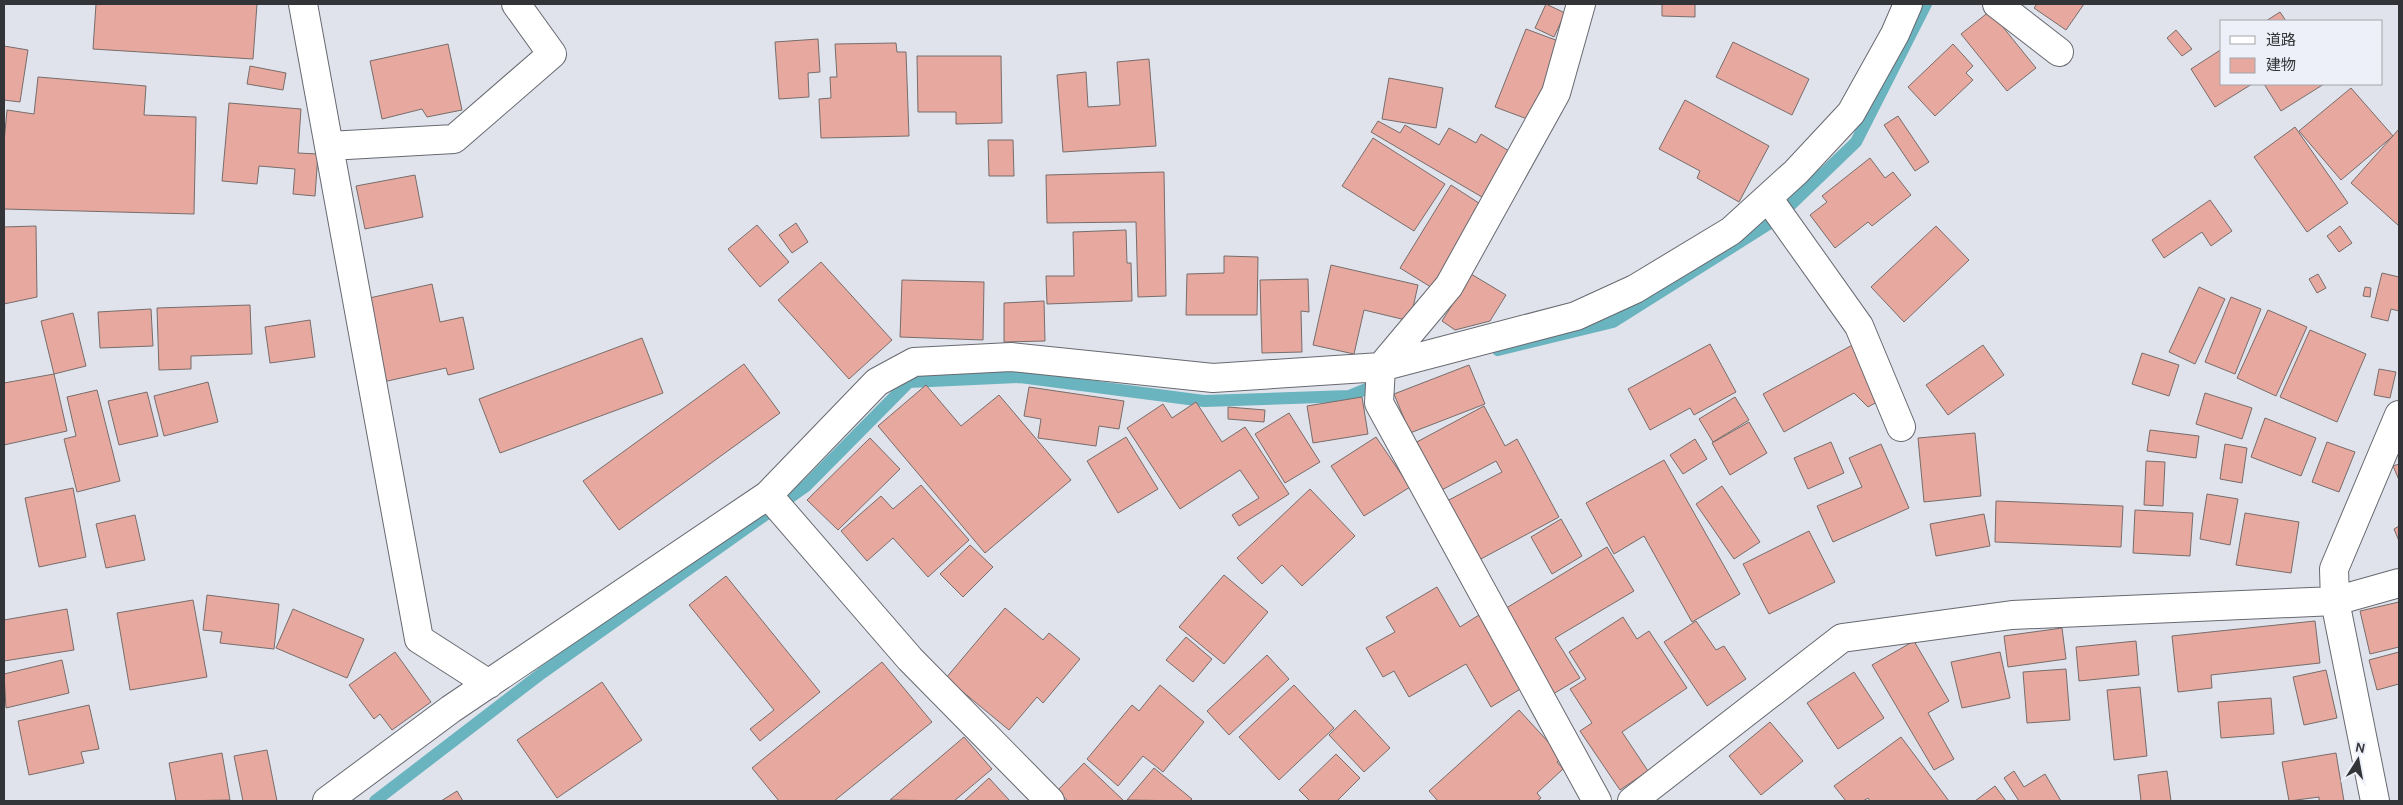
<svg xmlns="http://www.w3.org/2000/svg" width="2403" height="805" font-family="Karla,'Noto Sans JP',sans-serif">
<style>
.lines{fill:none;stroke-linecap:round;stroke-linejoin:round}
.stream{stroke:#6ab4bf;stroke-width:12}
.building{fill:#e6a89f;stroke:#776d6b}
.minor-casing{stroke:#676970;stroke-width:30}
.tertiary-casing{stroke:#676970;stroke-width:30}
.minor{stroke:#fff;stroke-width:28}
.tertiary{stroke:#fff;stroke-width:28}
</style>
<rect width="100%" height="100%" fill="#e1e3ec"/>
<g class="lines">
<path class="stream" d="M1498 350 1613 322 1775 220 1856 142 1926 4
M375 801 542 673 806 486 909 382 1020 377 1204 401 1349 396 1381 383"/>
</g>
<path class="building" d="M96 4H257L253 59 93 49Z
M1546 4 1565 13 1554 37 1535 28Z
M1662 4H1695V17L1662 16Z
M2037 4H2084L2066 30 2034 8Z
M1990 11 2036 68 2007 91 1961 34Z
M2280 12 2286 21H2266Z
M1526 29 1561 42 1530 120 1495 107Z
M2176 30 2192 49 2182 56 2167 38Z
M818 39 820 72 808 73 809 97 779 99 775 42Z
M1733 42 1809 79 1792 115 1716 77Z
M896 43 897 52H906L909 136 821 138 819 99 831 98 830 77H837L835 44Z
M448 44 462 110 427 117 422 109 382 119 370 61Z
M1953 44 1973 66 1966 73 1973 80 1935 116 1908 87Z
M4 46 28 50 20 102 4 100Z
M2222 49V84H2252L2215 107 2191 69Z
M917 56H1001L1002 123 956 124V112H918Z
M1149 59 1156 146 1063 152 1057 75 1086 72 1088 107 1120 105 1117 62Z
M250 66 286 73 283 90 247 84Z
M38 77 146 86 144 115 196 117 194 214 4 209V142L7 110 34 114Z
M1389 78 1443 88 1436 128 1382 119Z
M2264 84H2324L2281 111Z
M2351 88 2393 136 2341 180 2299 131Z
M1685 100 1769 146 1739 202 1697 178 1700 171 1659 149Z
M229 103 301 109 298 153 318 154 315 196 293 194 295 169 259 166 257 184 222 181Z
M1898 116 1929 162 1915 171 1884 125Z
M1378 121 1400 133 1405 125 1439 145 1449 128 1476 143 1481 134 1514 154 1487 200 1371 132Z
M2295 127 2348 203 2307 232 2254 157Z
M2399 129V226L2351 183Z
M1373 138 1445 184 1414 231 1342 186Z
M988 140H1013L1014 176H989Z
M1870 158 1885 178 1893 172 1911 195 1872 226 1868 222 1835 248 1810 215 1827 202 1822 196Z
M1164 172 1166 296 1138 297 1136 222 1047 223 1046 175Z
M415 175 423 217 365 229 356 186Z
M1451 185 1485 207 1434 289 1400 268Z
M2210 200 2232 231 2211 246 2202 232 2164 258 2152 240Z
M796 223 808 242 792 253 779 235Z
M757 225 789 262 760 287 728 249Z
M36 226 37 297 4 304V227Z
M1936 226 1969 260 1904 322 1871 287Z
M2340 226 2352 243 2339 252 2327 236Z
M1126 230 1127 263H1131L1132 301 1047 304 1046 276H1074L1073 232Z
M1224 256 1258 257 1257 315H1186L1187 274 1224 273Z
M821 262 892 340 849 379 778 300Z
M1331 265 1418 285 1410 321 1364 310 1354 354 1313 345Z
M2382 273 2399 277V311L2391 309 2388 321 2371 317Z
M1471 274 1506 295 1490 321 1455 330 1442 321Z
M2318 274 2326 288 2317 293 2309 279Z
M1308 279 1309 312 1301 311 1302 352 1262 353 1260 280Z
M902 280 984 282 983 340 900 337Z
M432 284 440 322 463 317 474 369 448 375 446 368 383 382 365 299Z
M2199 287 2225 299 2195 364 2169 352Z
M2365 287 2371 288 2370 297 2363 296Z
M2231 297 2261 309 2235 374 2205 362Z
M1044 301 1045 341 1004 342V303Z
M250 305 252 354 191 356V369L159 370 157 308Z
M151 309 153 346 100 348 98 312Z
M2268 310 2307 327 2276 396 2237 378Z
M73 313 86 366 54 374 41 321Z
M310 320 315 357 270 363 265 327Z
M2310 330 2366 354 2337 422 2280 397Z
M642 338 663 393 500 453 479 399Z
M1856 343 1886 397 1868 407 1854 393 1784 432 1763 394Z
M1710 344 1736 392 1694 415 1690 408 1650 430 1628 389Z
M1983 345 2004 375 1948 415 1926 385Z
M2142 353 2179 365 2169 396 2132 384Z
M744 364 780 413 619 530 583 481Z
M1469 365 1485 404 1410 433 1394 394Z
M2379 369 2396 372 2390 398 2374 395Z
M54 374 67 431 4 445V383Z
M208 382 218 422 164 436 154 396Z
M926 385 961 426 999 395 1071 480 985 553 878 426Z
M1029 387 1124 401 1119 429 1099 426 1096 446 1038 438 1041 419 1024 416Z
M97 390 120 481 77 492 64 439 76 436 67 397Z
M147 392 158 436 119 445 108 401Z
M2205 393 2252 408 2242 439 2196 424Z
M1362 397 1368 434 1313 443 1307 406Z
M1735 397 1749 420 1713 442 1699 419Z
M1196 402 1222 442 1245 427 1289 494 1239 526 1232 515 1259 498 1240 470 1180 509 1127 428 1163 404 1172 418Z
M1484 406 1505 446 1517 439 1559 517 1479 560 1447 501 1502 472 1496 461 1438 492 1413 444Z
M1228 407 1265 410 1264 422 1228 419Z
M1289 413 1320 462 1285 483 1255 434Z
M2265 418 2316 438 2301 476 2251 457Z
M1749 422 1767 453 1730 475 1712 443Z
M2150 430 2199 436 2196 458 2147 451Z
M1975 433 1981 496 1924 502 1918 438Z
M1126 437 1158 489 1118 513 1087 461Z
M1376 437 1410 487 1364 516 1331 466Z
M870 438 900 469 838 530 807 500Z
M1695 439 1707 459 1683 474 1670 455Z
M1831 442 1844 473 1808 489 1794 458Z
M2327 442 2355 452 2339 492 2312 482Z
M1881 444 1909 508 1833 542 1817 506 1862 487 1849 458Z
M2225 444 2247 448 2242 483 2220 479Z
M1664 460 1740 594 1692 622 1644 536 1614 554 1586 503Z
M2146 461 2165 462 2163 506 2144 505Z
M2399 464V480L2393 466Z
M921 485 969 540 928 577 893 538 867 561 841 531 881 496 893 509Z
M1722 486 1760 542 1734 559 1696 504Z
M73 488 86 557 39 567 25 498Z
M1310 489 1355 536 1302 586 1282 565 1262 584 1237 558Z
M2207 494 2238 499 2230 545 2200 539Z
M1996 501 2123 506 2121 547 1995 542Z
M2135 510 2193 513 2190 556 2133 553Z
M2245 513 2299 522 2291 573 2236 565Z
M1984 514 1990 546 1936 556 1930 524Z
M135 515 145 560 106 568 96 524Z
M1561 519 1582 556 1552 574 1531 537Z
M2399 526V541L2394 529Z
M1809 531 1835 582 1769 614 1743 564Z
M970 545 993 567 963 597 940 574Z
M1607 547 1634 591 1555 638 1580 678 1553 694 1503 610Z
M1224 575 1268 612 1224 664 1179 627Z
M726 576 820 692 760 741 750 729 774 710 689 605Z
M1437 587 1460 627 1479 615 1522 688 1491 707 1466 664 1409 697 1394 671 1383 677 1366 648 1395 632 1386 617Z
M207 595 279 604 274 649 220 643 222 632 203 630Z
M193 600 207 677 130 690 117 613Z
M2399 602V647L2370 654 2360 611Z
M1005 608 1043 640 1049 633 1080 659 1043 703 1037 697 1009 730 946 678Z
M67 609 74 650 4 661V620Z
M293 609 364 639 347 678 276 648Z
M1623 617 1637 639 1649 631 1687 688 1622 732 1648 771 1620 790 1580 731 1592 723 1570 689 1586 679 1569 652Z
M1696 621 1716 650 1724 646 1746 679 1707 706 1664 642Z
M2315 621 2320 663 2211 675 2212 688 2178 692 2172 636Z
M2062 628 2066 659 2008 667 2004 636Z
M1186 637 1212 659 1193 682 1166 660Z
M1914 641 1949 701 1928 713 1954 759 1934 770 1872 665Z
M2136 641 2139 675 2079 681 2076 647Z
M395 652 431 702 392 730 380 714 374 719 349 685Z
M2000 652 2010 698 1962 708 1951 662Z
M2399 652V684L2377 690 2369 660Z
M1267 655 1289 679 1229 735 1207 711Z
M62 660 69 693 6 708 4 674Z
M882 662 932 722 834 801H779L752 768Z
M2066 669 2070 720 2027 723 2023 672Z
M2326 670 2337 718 2304 725 2293 677Z
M1854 672 1884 718 1838 749 1807 703Z
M602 682 642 740 557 798 517 740Z
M1160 685 1204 722 1163 772 1143 756 1118 786 1087 759 1132 705 1139 711Z
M1294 685 1334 728 1279 780 1239 737Z
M2140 687 2147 756 2114 760 2107 690Z
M2271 698 2274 734 2221 738 2218 702Z
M89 705 99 749 81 752 84 763 29 775 18 721Z
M1355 710 1390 748 1364 772 1329 735Z
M1519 710 1562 757 1557 762 1563 769 1537 793 1541 798 1537 801H1438L1429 791Z
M1770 722 1803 761 1761 795 1729 756Z
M964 737 992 769 954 801 890 800Z
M1901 737 1949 801H1870L1868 798 1863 801H1846L1834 786Z
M267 750 277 801H243L234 756Z
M222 753 230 800 176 801 169 763Z
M2336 753 2344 801H2319V797L2289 801 2282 762Z
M1336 754 1360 778 1337 801H1310L1299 790Z
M1084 763 1124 801H1068L1057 791Z
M1154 768 1192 799 1190 801 1127 800Z
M2014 771 2024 787 2045 774 2061 801H2019L2004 778Z
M2167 771 2171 801H2141L2138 775Z
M989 778 1010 801H964Z
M1995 786 2006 801H1975Z
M457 791 463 801H441Z"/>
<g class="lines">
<g class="minor-casing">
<path id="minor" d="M303 4 419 639 489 684
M1581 4 1556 93 1449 286 1381 367 1379 403 1597 801
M1997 4 2059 52
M329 146 454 139 552 54 516 4
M1768 198 1859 326 1901 427
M768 495 910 659 1050 801
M2335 601 2334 569 2399 415
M327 801 451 709 768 495 877 382 914 362 1011 357 1213 378 1381 367 1576 316 1635 289 1731 231 1796 172 1851 113 1895 34 1908 4
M1632 801 1842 638 2012 615 2335 601 2399 583"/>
</g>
<g class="tertiary-casing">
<path id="tertiary" d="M2335 601 2375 801"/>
</g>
<use href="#minor" class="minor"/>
<use href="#tertiary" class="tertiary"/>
</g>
<rect width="2403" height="805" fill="none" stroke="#333437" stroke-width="10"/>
<rect x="2220" y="20" width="162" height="65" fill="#eef0f9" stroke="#a3a5ab"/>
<rect x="2230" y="36" width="25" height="8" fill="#ffffff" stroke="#a3a5ab"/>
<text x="2266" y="45" font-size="15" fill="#333437">道路</text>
<rect x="2230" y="58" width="25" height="15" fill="#e6a89f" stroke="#a3a5ab"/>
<text x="2266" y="70" font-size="15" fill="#333437">建物</text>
<g transform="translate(2358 760) rotate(11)" stroke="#eef0f9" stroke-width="4" paint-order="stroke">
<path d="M0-4L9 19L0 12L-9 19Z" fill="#333437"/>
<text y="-8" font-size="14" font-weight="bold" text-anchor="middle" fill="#333437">N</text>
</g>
</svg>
